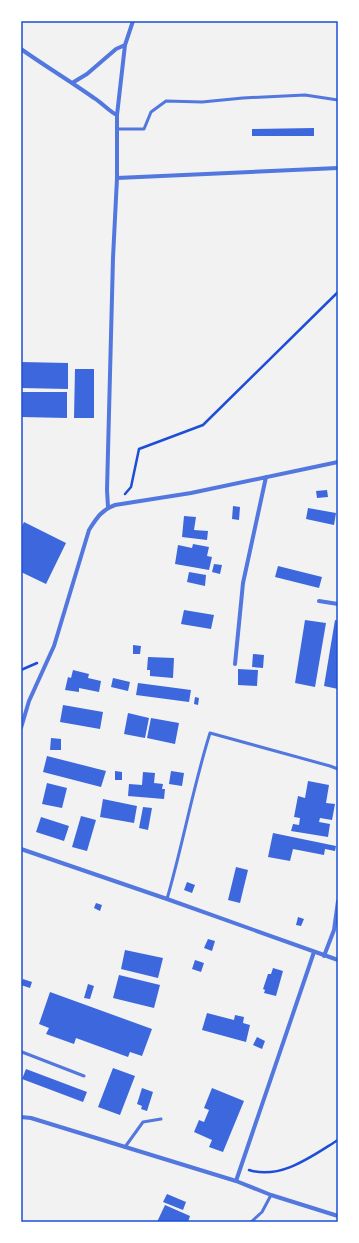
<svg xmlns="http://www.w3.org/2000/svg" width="359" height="1243" font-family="'Source Serif 4',serif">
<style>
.building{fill:#3d67dc}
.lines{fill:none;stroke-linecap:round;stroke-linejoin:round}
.path{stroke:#1d4ed8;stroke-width:2.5}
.service{stroke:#5277de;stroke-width:3}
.minor{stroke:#5277de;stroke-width:4}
.neatline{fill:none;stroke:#1d4ed8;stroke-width:1.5}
</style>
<rect width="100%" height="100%" fill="#f2f2f2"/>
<path class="building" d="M314 128V136H252V129Z
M21 362 68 363V389L21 388Z
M75 369H94V418H74Z
M21 392H67V418L21 417Z
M327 490 328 497 317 498 316 491Z
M233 506 240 507 239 520 232 519Z
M308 508 336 513 334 525 306 519Z
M184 516 196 517 194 530 208 531 207 540 182 537Z
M24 522 66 543 46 584 21 572V528Z
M193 544 209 547 207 556 212 557 209 570 175 564 178 545 192 548Z
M214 564 222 565 220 574 212 572Z
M278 566 322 577 319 588 275 577Z
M189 572 206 575 205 586 187 582Z
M184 610 214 615 211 629 181 624Z
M305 620 326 623 315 687 295 683Z
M335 620 338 621V689L324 686Z
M133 645 141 646 140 654H133Z
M253 654 264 655 263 668 252 667Z
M148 657 174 658 173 678 150 676V670H147Z
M238 669 258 670 257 686 238 685Z
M73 670 89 674 88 678 101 681 99 692 79 688V692L65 690 68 677 71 678Z
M113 678 130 682 128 691 111 687Z
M138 683 191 690 189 702 136 695Z
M195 697 199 698 198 705 194 704Z
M63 705 103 712 100 729 60 722Z
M128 713 149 718 145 738 124 734Z
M151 718 179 723 175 744 147 738Z
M51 738 61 739V750H50Z
M47 756 106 771 101 787 43 772Z
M115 771 122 772V780H115Z
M171 771 184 773 182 786 169 784Z
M143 772 155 773 154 783 163 784 162 789H165L164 799 128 796 129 784 142 785Z
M308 781 329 785 326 803 335 804 332 820 320 818 319 822 330 824 328 837 291 831 293 824 299 825 300 818 294 817 298 796 305 798Z
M47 783 67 788 62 808 42 804Z
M103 799 137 806 134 823 100 817Z
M143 807 152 808 148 830 139 828Z
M81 816 96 820 87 851 72 847Z
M41 817 69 826 64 841 36 832Z
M273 833 336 846 335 851 325 849 324 855 293 849 290 861 268 857Z
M236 867 248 870 240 903 228 900Z
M187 882 195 885 192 893 184 890Z
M96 903 102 905 100 911 94 908Z
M298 917 304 919 301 926 296 925Z
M208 939 215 941 212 951 204 948Z
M125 950 163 958 158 978 121 969Z
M195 960 204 963 201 972 192 969Z
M273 968 283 971 276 996 264 993 265 990 263 989 268 974H271Z
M119 975 160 985 154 1008 113 998Z
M23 979 32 982 30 988 21 985Z
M88 984 94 986 90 999 84 998Z
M50 992 152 1029 142 1056 130 1052 128 1057 76 1038 74 1044 46 1034 49 1028 39 1024Z
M207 1013 234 1020 235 1015 244 1017 243 1023 250 1025 246 1042 202 1030Z
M257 1037 265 1041 262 1049 253 1045Z
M113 1068 135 1076 120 1115 98 1107Z
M26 1069 87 1092 83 1102 22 1079Z
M142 1088 153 1092 147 1111 141 1109 142 1106 137 1104Z
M212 1088 244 1101 223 1152 209 1147 212 1140 194 1132 199 1120 204 1122 209 1110 204 1108Z
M167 1194 186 1202 183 1210 163 1202Z
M165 1205 190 1216 188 1222H157Z"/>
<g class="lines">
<path class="path" d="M125 494 131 487 139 449 203 425 338 292
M21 670 37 663
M249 1170C281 1180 312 1156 338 1140"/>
<path class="service" d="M117 129H144L151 112 166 101 202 102 243 98 305 95 338 100
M167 899C183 844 193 787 210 733L330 766 338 769
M21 1054 22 1052 84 1076
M125 1147 143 1122 161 1119
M251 1222 262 1212 271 1195"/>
<path class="minor" d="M21 49C45 66 70 81 94 98 101 102 111 113 117 115
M72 83 87 74 116 49 125 45
M117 178 338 168
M108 507 107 490 113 258 117 178V115L125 45 133 21
M319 601 338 604
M235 664 243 583 266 477
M21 728 29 701 54 646 89 530C96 519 101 510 115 505L191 493 338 462
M21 849 167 899 338 960
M324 956 334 930 338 901
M21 1117 31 1118 236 1181 271 1195 338 1216
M236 1181 314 952"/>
</g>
<rect width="359" height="1243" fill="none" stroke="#ffffff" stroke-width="44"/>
<rect x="22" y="22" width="315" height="1199" class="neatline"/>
</svg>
